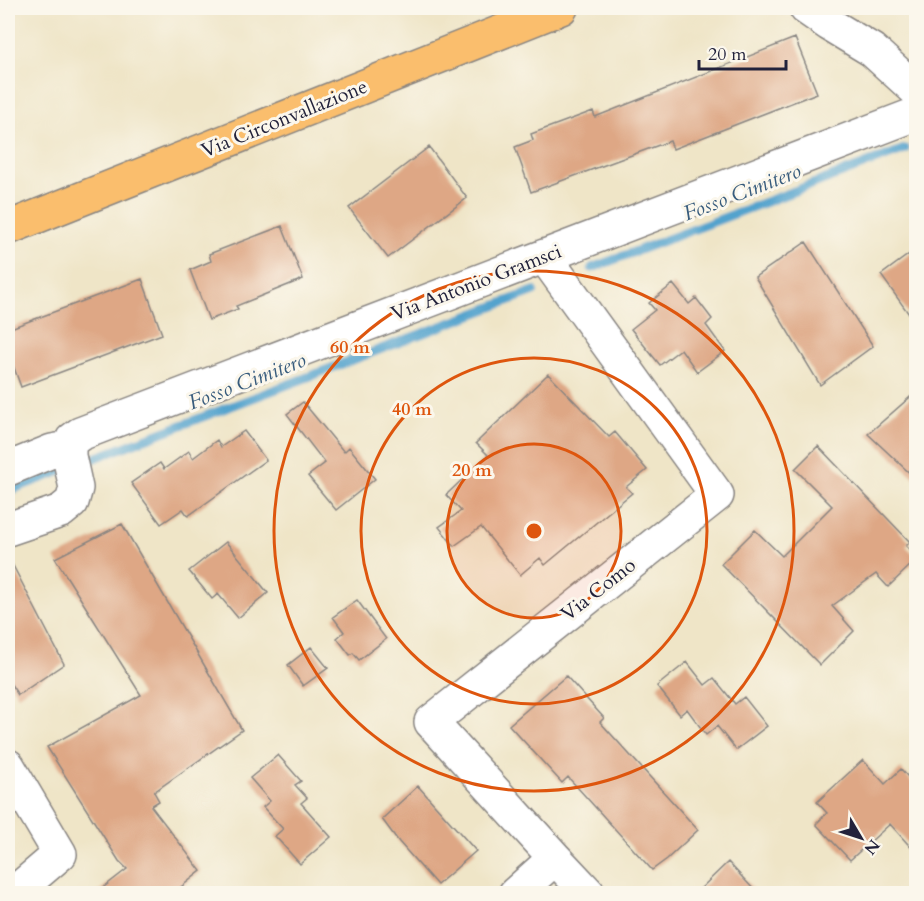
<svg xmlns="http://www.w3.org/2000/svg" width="924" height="901" font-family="Cardo,serif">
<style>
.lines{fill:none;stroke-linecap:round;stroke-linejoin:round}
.stream{stroke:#53a3cd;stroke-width:9}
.building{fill:#dea785}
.minor-casing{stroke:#888481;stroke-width:36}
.major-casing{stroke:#888481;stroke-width:36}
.minor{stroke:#fff;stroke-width:33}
.major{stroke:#fabe6d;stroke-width:33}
.ring{fill:none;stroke:#de560e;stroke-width:3}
.labels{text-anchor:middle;stroke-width:6;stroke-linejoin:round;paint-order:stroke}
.street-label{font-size:20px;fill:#22223b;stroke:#fbf7ec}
.water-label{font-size:21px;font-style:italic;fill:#385c7d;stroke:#fbf7ec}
.centre{fill:#de560e;stroke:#fbf7ec;stroke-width:3}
.ring-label{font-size:18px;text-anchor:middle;font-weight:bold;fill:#de560e;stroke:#fbf7ec;stroke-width:6;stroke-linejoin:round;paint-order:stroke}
</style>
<rect width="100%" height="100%" fill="#fbf7ec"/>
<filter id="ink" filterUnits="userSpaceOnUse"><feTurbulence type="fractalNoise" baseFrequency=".0167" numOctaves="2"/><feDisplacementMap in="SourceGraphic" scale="12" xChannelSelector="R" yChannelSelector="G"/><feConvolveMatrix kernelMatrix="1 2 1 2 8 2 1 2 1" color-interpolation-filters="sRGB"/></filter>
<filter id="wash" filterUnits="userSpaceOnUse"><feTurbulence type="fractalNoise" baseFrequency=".008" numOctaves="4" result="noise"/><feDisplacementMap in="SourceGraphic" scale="24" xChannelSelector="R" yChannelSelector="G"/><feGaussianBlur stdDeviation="1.35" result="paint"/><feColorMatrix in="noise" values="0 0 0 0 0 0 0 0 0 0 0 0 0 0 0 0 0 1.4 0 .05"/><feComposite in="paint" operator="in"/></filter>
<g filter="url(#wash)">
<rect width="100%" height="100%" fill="#efe5c7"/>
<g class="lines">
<path class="stream" d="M592 268 905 149
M8 491 534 291"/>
</g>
<g id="blocks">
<path class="building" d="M795 38 817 93 673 149 670 141 531 192 515 147 533 140 531 134 593 111 595 117Z
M429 147 467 198 388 258 349 208Z
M282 226 303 279 236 306 238 309 209 320 190 270 211 261 209 254Z
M806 242 873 346 820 385 755 277Z
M916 249V324L881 275Z
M142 279 162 334 21 387 8 351V329Z
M673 284 689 304 696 298 712 319 706 325 725 351 697 372 681 349 660 365 631 329 655 310 649 303Z
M548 374 609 437 615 432 647 470 626 487 632 493 545 565 540 558 520 575 481 527 454 546 439 527 461 511 446 495 488 455 476 443Z
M916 392V479L868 434Z
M303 402 344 452 349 447 375 479 336 510 308 476 325 463 287 414Z
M244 431 266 460 188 516 183 509 161 524 131 483 160 463 164 469 189 451 193 458 217 440 221 447Z
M818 446 910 542 906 546 916 556V560L888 587 876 574 832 606 854 631 820 665 721 564 755 530 782 556 832 506 795 469Z
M122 524 242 730 154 792 159 801 151 806 201 871 172 894H95L127 869 119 861 47 747 141 695 55 558Z
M226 542 268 593 238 618 218 594 212 599 189 571Z
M8 556 64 664 18 695 8 680Z
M357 600 386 639 359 660 353 653 350 655 337 638 344 632 333 617Z
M311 647 328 668 303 686 288 665Z
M687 662 705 685 714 678 735 704 744 697 767 726 736 750 717 726 706 735 687 709 680 715 657 686Z
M566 676 604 718 600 722 698 830 667 859 652 870 568 777 562 783 509 725Z
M278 755 301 781 295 785 307 798 301 803 331 837 300 864 275 836 283 829 263 807 270 801 250 778Z
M863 760 885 784 901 769 916 786V853L890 824 850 860 816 824 827 813 817 802Z
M418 786 476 851 437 885 399 842 382 819Z
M728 862 758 894H695Z"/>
</g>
</g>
<g filter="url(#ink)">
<use href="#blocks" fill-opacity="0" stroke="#888481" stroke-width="1.5"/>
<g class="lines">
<g class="minor-casing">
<path id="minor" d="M806 8 829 24 872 50 916 90
M544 256 717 495 431 722 555 858 589 894
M8 469 52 451 69 448
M8 529 61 511 72 502 76 488 69 456V448L72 440 80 434 916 114
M8 766 60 854 13 894
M515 894 555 858"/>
</g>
<g class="major-casing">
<path id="major" d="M8 228 561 8"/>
</g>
<use href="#minor" class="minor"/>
<use href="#major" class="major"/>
</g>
</g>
<circle cx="534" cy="531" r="87" fill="#de560e" fill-opacity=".12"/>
<g class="ring">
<circle cx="534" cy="531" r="87"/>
<circle cx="534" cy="531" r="173"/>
<circle cx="534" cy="531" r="260"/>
</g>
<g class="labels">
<g class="street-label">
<text transform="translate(284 118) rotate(-22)" y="7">Via Circonvallazione</text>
<text transform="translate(476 282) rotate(-21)" y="7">Via Antonio Gramsci</text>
<text transform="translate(598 589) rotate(-38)" y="7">Via Como</text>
</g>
<g class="water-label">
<text transform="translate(742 192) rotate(-21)" y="7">Fosso Cimitero</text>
<text transform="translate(247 381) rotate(-21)" y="7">Fosso Cimitero</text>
</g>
</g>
<circle cx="534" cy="531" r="9" class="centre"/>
<g class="ring-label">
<text x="350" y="353">60 m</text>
<text x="412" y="415">40 m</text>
<text x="472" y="476">20 m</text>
</g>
<rect width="924" height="901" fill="none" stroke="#fbf7ec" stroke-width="30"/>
<g transform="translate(861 838) rotate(129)" stroke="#fbf7ec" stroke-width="4.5" paint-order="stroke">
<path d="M0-4.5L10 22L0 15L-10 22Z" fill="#22223b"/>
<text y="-9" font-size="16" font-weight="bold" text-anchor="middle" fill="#22223b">N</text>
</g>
<path d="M699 60v9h87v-9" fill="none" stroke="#22223b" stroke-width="3"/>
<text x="708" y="60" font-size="18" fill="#22223b" stroke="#fbf7ec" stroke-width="4.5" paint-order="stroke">20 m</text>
</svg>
